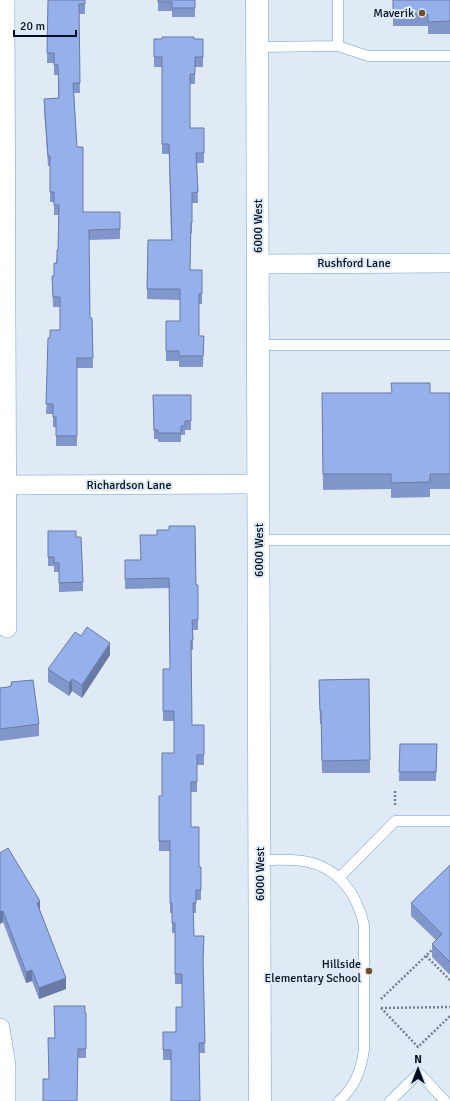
<svg xmlns="http://www.w3.org/2000/svg" width="450" height="1101" font-family="Signika,sans-serif">
<style>
.lines{fill:none;stroke-linecap:round;stroke-linejoin:round}
.service-casing{stroke:#6aa1d0;stroke-width:11}
.minor-casing{stroke:#6aa1d0;stroke-width:20}
.tertiary-casing{stroke:#6aa1d0;stroke-width:23}
.path{stroke:#74808e;stroke-width:2.5;stroke-dasharray:2 2;stroke-linecap:butt}
.service{stroke:#fff;stroke-width:10}
.minor{stroke:#fff;stroke-width:19}
.tertiary{stroke:#fff;stroke-width:22}
.wall{fill:#8197cb}
.shaded-wall{fill:#697ba5}
.building{fill:#96b0ec;stroke:#697ba5}
.poi-dot{fill:#724f28;stroke:#dfeaf5;stroke-width:1.5}
.labels{text-anchor:middle;stroke-width:4;stroke-linejoin:round;paint-order:stroke}
.poi-label{font-size:12px;fill:#000e1f;stroke:#dfeaf5;text-anchor:end}
.street-label{font-size:12px;fill:#000e1f;stroke:#dfeaf5}
</style>
<rect width="100%" height="100%" fill="#dfeaf5"/>
<g class="lines">
<g class="service-casing">
<path id="service" d="M338 0V46
M257 47 338 46 368 56H450
M258 345H450
M259 540H450
M260 860C274 860 288 859 303 861 337 866 357 893 364 925V1050C361 1070 355 1087 339 1101
M339 878 395 821H450
M390 1101 419 1073 445 1101"/>
</g>
<g class="minor-casing">
<path id="minor" d="M5 0 7 628
M258 264 450 263
M0 485 259 484
M0 1028 6 1066V1101"/>
</g>
<g class="tertiary-casing">
<path id="tertiary" d="M257 0 260 1101"/>
</g>
<path class="path" d="M395 791V807
M426 956 450 980
M381 999 434 948
M381 1008 418 1047 450 1016
M381 1008 450 1007"/>
<use href="#service" class="service"/>
<use href="#minor" class="minor"/>
<use href="#tertiary" class="tertiary"/>
</g>
<path class="wall" d="M48 0H85V14H79L80 93H74L77 147 83 212H120V239L89 240 90 318H92L93 368H77V446H56V427H53V414H46L50 338 60 330V307H53L52 276H54L58 250 59 215H54V202H50V166H48L44 109V99L58 98V75H54V63H47Z
M158 0H195V17H172V11H158Z
M393 0H450V34H428V26H393Z
M154 39H203V67H195V84H190V128H204V163H197L198 203H192V233H191L190 270H202V304H199V336H204L203 367H179V361H166V321H180V300L147 299 148 240H171L169 154H162V67H154Z
M322 393H450V489H430V497L391 498V489L323 490Z
M153 395H191V430H185V435H181V442H158V439H154Z
M48 531 76 537 83 582V591L59 592V572H54V566H48Z
M125 560 196 585H198V630H193V650H191L192 725H204V765H197V792H191V827L199 867H201V900H196V913H193L194 936 204 946 203 964 205 1053H199L171 1060H163V1032H176L182 1007V984H175V933H172V913H170V851H159V796H162L174 753V721H163V669H170L169 588 125 589Z
M110 655 82 698 72 691 69 696 48 682V669Z
M369 679 370 773H322L321 724H320L319 680Z
M11 682 39 724V736L0 741V688L8 687 11 685Z
M400 744H437L436 781H399Z
M0 853 40 911 66 989 39 999 32 981 26 983 3 922 0 924Z
M450 865V975L432 957V944L436 940 411 916V903Z
M85 1013H86V1058H78L54 1038Z"/>
<path class="shaded-wall" d="M110 643V655L82 698V685Z
M72 679V691L69 696V683Z
M40 901V913L37 903Z
M3 911V922L0 924V912Z
M32 970V981L26 983V972Z
M66 978V989L39 999V988Z"/>
<path class="building" d="M48 0H85V4H79L80 83H73L77 147H83V212H120V229L89 230 90 318H92L93 358H77V436H56V417H53V404H46L48 338H50V330H60V297H53L52 276H54V263H57V250H58L59 205H54V192H50V156H48L44 99 59 98 58 65H54V53H47Z
M158 0H195V8H172V2H158Z
M393 0H450V21L428 22V14H393Z
M162 37H194V39H203V57H195V74H190V128H204V153H196L198 192 192 193V223H191L190 270H202V294H199V336H204L203 356H179V351H166V321H180V289H147L148 240H172L169 144H162V57H154V39H162Z
M391 383H430V393H450V474H430V482L391 483V474H323L322 393H392Z
M153 395H191V421H185V426H181V433H158V430H154Z
M169 526H195L196 585H198V620H192L193 640H191L192 725H204V755H197V782H191V827H199V867H201V890H196V903H193L194 936H204L203 958 205 1043H199L200 1101H171V1050H163V1032H176V1007H182V974H175V923H172V903H170V841H159V796H162V753H174V711H163V669H170L169 578 125 579V560H141L140 535H157V530H169Z
M48 531H76V537H81L83 582 59 583V563H54V557H48Z
M87 627 110 643 82 685 72 679 69 683 48 669 75 632 81 636Z
M369 679 370 760 322 761 321 711H320L319 680Z
M33 680 39 724 0 729V688L8 687 12 685 11 682Z
M400 744H437L436 772H399Z
M8 848 40 901 37 903 66 978 39 988 32 970 26 972 3 911 0 912V853Z
M450 865V962L432 944 442 934 411 903Z
M54 1006H85V1013H86V1049H78L77 1101H43V1079H49L48 1038H55Z"/>
<g class="poi-dot">
<circle cx="422" cy="13" r="4"/>
<circle cx="369" cy="971" r="4"/>
</g>
<g class="labels">
<g class="poi-label">
<text x="414" y="17">Maverik</text>
<text x="361" y="968">Hillside<tspan x="361" dy="14">Elementary School</tspan></text>
</g>
<g class="street-label">
<text transform="translate(258 226) rotate(-90)" y="4">6000 West</text>
<text x="354" y="267">Rushford Lane</text>
<text x="129" y="489">Richardson Lane</text>
<text transform="translate(259 550) rotate(-90)" y="4">6000 West</text>
<text transform="translate(260 874) rotate(-90)" y="4">6000 West</text>
</g>
</g>
<g transform="translate(418 1069)" stroke="#dfeaf5" stroke-width="3" paint-order="stroke">
<path d="M0-3L7 15L0 10L-7 15Z" fill="#000e1f"/>
<text y="-6" font-size="11" font-weight="bold" text-anchor="middle" fill="#000e1f">N</text>
</g>
<path d="M14 30v6h62v-6" fill="none" stroke="#000e1f" stroke-width="2"/>
<text x="20" y="30" font-size="12" fill="#000e1f" stroke="#dfeaf5" stroke-width="3" paint-order="stroke">20 m</text>
</svg>
